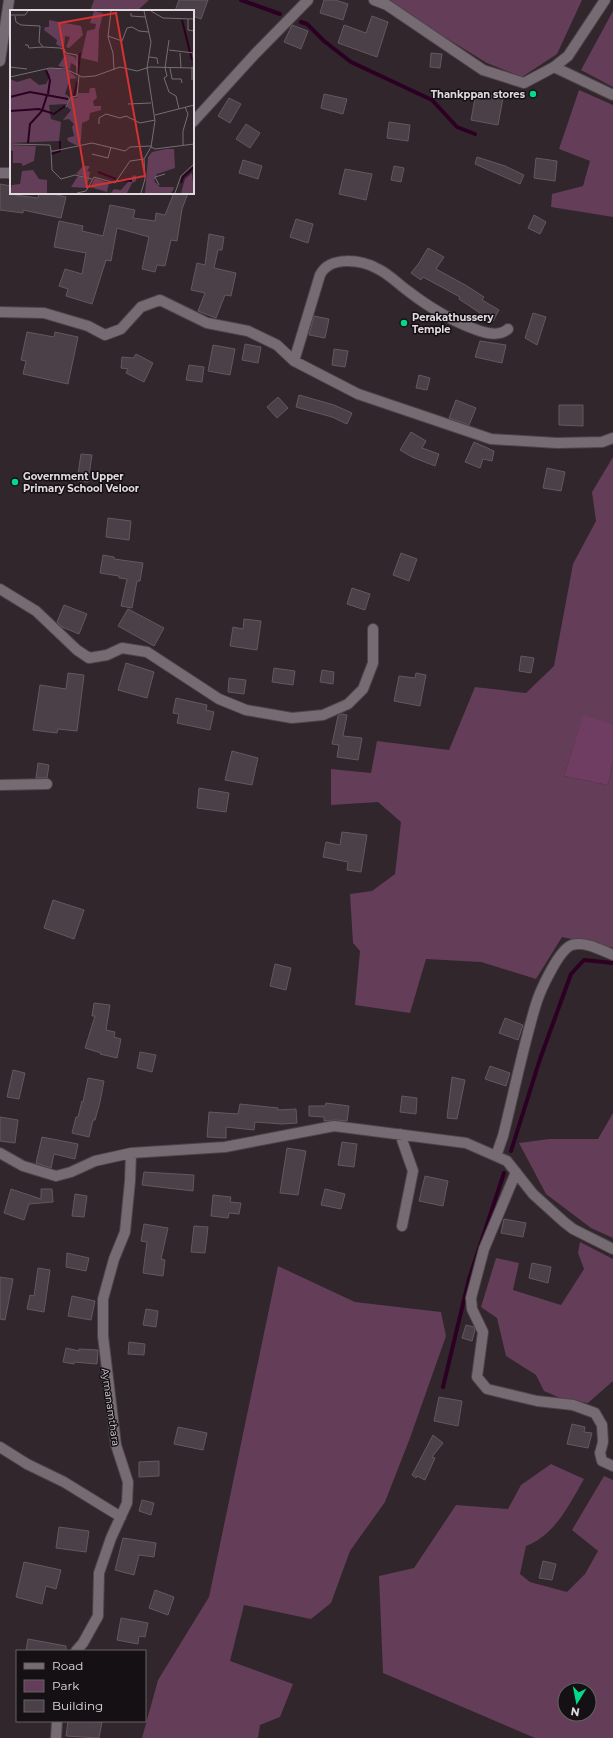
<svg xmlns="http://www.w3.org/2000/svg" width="613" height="1738" font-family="Montserrat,sans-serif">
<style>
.green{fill:#643d58;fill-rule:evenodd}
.forest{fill:#703d62}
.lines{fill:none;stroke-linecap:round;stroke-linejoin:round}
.stream{stroke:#2c0023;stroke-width:4}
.building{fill:#4b4047;stroke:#63585f}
.minor-casing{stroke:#4c4449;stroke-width:12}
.tertiary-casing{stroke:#4c4449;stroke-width:12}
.minor{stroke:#776b73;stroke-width:10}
.tertiary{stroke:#776b73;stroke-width:10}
.poi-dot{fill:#03d98b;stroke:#151013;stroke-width:1.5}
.labels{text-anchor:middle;stroke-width:3;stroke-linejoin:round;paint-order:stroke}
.poi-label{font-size:10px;font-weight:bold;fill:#e0dade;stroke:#151013;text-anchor:start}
.street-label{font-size:10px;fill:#e0dade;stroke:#151013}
.inset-river{fill:none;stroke:#2c0023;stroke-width:2}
.inset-road{fill:none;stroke:#766e73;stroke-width:1}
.view{fill:#d63131;fill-opacity:0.15;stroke:#d63131;stroke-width:2}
.inset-edge{fill:none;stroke:#e0dade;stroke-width:2}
</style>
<rect width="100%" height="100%" fill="#30262c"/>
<path class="green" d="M94 0H149L137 11H90Z
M384 0H582L557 54 522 77 487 63Z
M613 11V87L581 70Z
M579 90 613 105V217L551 207 552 194 583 186 590 161 559 149Z
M613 457V724L583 716 564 776 608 785 613 760V948L562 937 536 979 481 962 426 959 410 1013 355 1005 360 951 353 943 350 894 372 891 395 874 401 822 378 802 331 805V769L371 773 377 741 449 750 475 687 526 693 554 666 573 564 596 521 592 492Z
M613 1113V1238L591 1228 546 1194 519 1143 549 1139H598Z
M580 1242 613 1259V1381L588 1403 560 1398 544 1391 536 1375 506 1356 497 1318 481 1307 496 1258 519 1263 513 1290 561 1305 584 1269 578 1253Z
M278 1266 355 1302 441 1312 446 1336 410 1438 385 1502 350 1551 331 1603 311 1619 244 1605 230 1661 293 1684 280 1717 260 1725 258 1738H142L158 1680 209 1597Z
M551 1464 584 1479C569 1505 555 1535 526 1546L520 1574 530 1582 567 1592 585 1574 598 1551 572 1530 604 1476 613 1480V1738H535L383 1673 379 1576 414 1568 456 1505 508 1509 521 1485ZM565 1690H589V1714H565Z"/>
<path class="forest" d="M583 715 613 724V760L608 785 564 776Z"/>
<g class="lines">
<path class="stream" d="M241 0 280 14
M301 22 307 24 324 41 351 62 432 100 457 127 475 134
M511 1151 540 1059 571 974 584 960 613 963
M443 1387 469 1279 504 1173"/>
</g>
<path class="building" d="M179 0H208L201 19 193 16V11H175Z
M324 0H335L348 4 343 20 320 13Z
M372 16 388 22 377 57 338 43 344 25 366 33Z
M292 25 308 31 301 49 284 42Z
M431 53 442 54 440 68 430 67Z
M476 93 503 98 498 125 471 120Z
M324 94 347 99 343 114 321 108Z
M229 98 241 104 230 123 218 116Z
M389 122 410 125 408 141 387 138Z
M246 124 260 133 250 148 236 139Z
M477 157 505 166 524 175 520 184 475 164Z
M536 158 557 161 555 181 534 178Z
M243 160 262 166 258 179 239 173Z
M394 166 404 168 401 182 391 180Z
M345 169 372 174 366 200 339 194Z
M0 184 11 186V193H15V195L38 198 39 193H48L66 197 61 218 23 210V213L0 210Z
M174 193H188L182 209 177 241 171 240 165 266 157 265 155 272 142 269 149 237 117 228 111 261 106 260 92 304 66 296 68 289 59 286 65 269 82 274 86 253 54 247 59 221 83 226 82 231 103 236 110 205 135 210 133 218 155 221 156 213 165 215Z
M534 215 546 222 540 234 528 228Z
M296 219 313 224 308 243 290 237Z
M209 234 224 237 222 250H218L214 268 236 273 231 296 225 295 216 318 198 311 205 293 191 290 197 263 205 265Z
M428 248 444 257 436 269 467 286 484 297 482 300 499 310 493 321 480 315V313L459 299 460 297 423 277 421 280 411 273 419 263Z
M533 313 546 317 537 345 525 338Z
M314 316 329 319 325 338 309 335Z
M27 332 54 337 55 332 78 337 68 384 23 374 26 361 21 360Z
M480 341 506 345 502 363 475 357Z
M245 344 261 347 258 363 242 360Z
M213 345 235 349 230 375 208 371Z
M334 349 348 351 345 367 332 365Z
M136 354 153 363 144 382 126 373 128 369 121 368 122 357 133 358Z
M189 365 204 367 202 382 186 380Z
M419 375 430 378 427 390 416 388Z
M299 395 334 405 352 413 347 424 332 417 296 407Z
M278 397 288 408 277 418 267 407Z
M456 400 476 408 469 425 449 418Z
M559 405H583V426L559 425Z
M411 432 426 441 422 448 439 454 435 466 412 457 400 450Z
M474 442 494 451 492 461 483 459 480 468 465 462Z
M81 454 92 455 88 482 77 481Z
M547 468 565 472 561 491 543 488Z
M108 518 131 521 129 540 106 537Z
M401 553 417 559 409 581 393 575Z
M103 555 114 557V559L143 563 140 581H137L132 608 121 606 127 579 119 578V576L100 573Z
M352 588 370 594 365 610 347 604Z
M64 605 87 614 79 634 62 627 57 622Z
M128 609 164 628 154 646 118 626Z
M244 619 261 621 257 650 230 646 233 627 243 629Z
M521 656 534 658 531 673 519 671Z
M126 663 154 672 147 698 118 690Z
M274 668 295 671 293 685 272 682Z
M322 670 334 672 333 684 320 682Z
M68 673 84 675 77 731 58 729 57 733 33 730 40 685 66 689Z
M416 673 426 675 420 706 394 701 399 676 415 678Z
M229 678 246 680 244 694 228 692Z
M176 698 207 705 206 710 214 712 210 730 177 723 179 714 173 713Z
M341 714 347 715 343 736 362 738 358 760 337 757 339 745 332 744 338 716Z
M232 751 258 758 252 785 225 780Z
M38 763 49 765 47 778H36Z
M199 788 229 793 226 812 197 808Z
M342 832 367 835 361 872 347 870 348 862 323 857 326 842 340 845Z
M53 900 84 910 74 939 44 928Z
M275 964 291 968 286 990 270 986Z
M94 1003 110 1005 106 1030 115 1032 114 1037 121 1039 117 1058 100 1054 101 1053 85 1048 95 1016H92Z
M505 1018 523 1025 518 1040 499 1033Z
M140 1052 156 1055 152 1072 137 1068Z
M490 1066 510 1073 506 1086 485 1079Z
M13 1070 25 1073 19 1099 7 1097Z
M452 1077 465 1080 457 1119 447 1118Z
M88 1078 104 1081 100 1102 95 1120H93L89 1137 72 1133 76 1117H78L82 1101 83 1102Z
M402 1096 417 1098 416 1114 400 1112Z
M326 1103 349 1106 347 1121 335 1120 324 1121V1117L309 1116V1106H325Z
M240 1104 278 1108V1110L296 1109 297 1123 282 1124 255 1122 254 1130 226 1127V1138L207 1137 209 1112 238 1114Z
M0 1117 18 1120 15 1143 0 1141Z
M42 1137 78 1144 75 1159 54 1154 51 1168 36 1163Z
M342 1142 357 1144 354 1167 338 1165Z
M287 1148 306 1151 298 1195 280 1193Z
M144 1172 194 1175 193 1191 142 1185Z
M425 1176 448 1181 443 1206 419 1201Z
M11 1189 41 1199V1189H52L53 1202 29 1204 24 1220 4 1213Z
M325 1189 345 1194 341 1209 321 1205Z
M75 1194 87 1196 84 1217 72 1216Z
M213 1195 231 1197 230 1202 241 1203 239 1214 229 1213 228 1218 211 1216Z
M504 1219 526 1223 523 1237 501 1233Z
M144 1224 168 1228 161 1259 165 1260 163 1276 143 1273 147 1242 141 1241Z
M194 1226 208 1227 205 1253 191 1252Z
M67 1253 89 1258 86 1271 66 1267Z
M532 1263 551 1267 548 1283 529 1278Z
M38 1268 50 1270 44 1312 27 1309 30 1295 34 1296Z
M0 1277 13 1279 5 1320 0 1319Z
M72 1296 95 1301 91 1320 68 1316Z
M146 1309 158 1311 156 1327 143 1325Z
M466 1325 474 1327 475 1330 472 1341 462 1338Z
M129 1342 145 1344 144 1355 128 1354Z
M66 1348 79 1351V1349L98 1350 97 1364 74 1362V1364L63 1362Z
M439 1397 462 1401 458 1426 434 1421Z
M572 1424 585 1427 584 1432 592 1433 588 1448 567 1444Z
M178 1427 207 1433 203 1450 174 1444Z
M433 1435 443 1443 432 1457 435 1458 425 1480 417 1476 416 1478 412 1475Z
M159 1461V1476L139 1477V1462Z
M142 1500 154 1503 151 1515 139 1511Z
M59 1527 89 1531 86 1552 56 1548Z
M123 1538 156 1543 154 1557 139 1555 134 1575 115 1570Z
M543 1561 556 1564 552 1580 539 1578Z
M24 1562 61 1570 56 1589 46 1586 42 1604 16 1597Z
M155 1590 174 1597 168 1615 149 1608Z
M121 1618 148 1623 145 1637 139 1636 138 1644 117 1640Z
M28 1639 66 1646V1651H26Z
M68 1721 102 1722 99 1738 66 1736Z"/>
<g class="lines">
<g class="minor-casing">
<path id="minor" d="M0 61 9 0
M554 67 613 95
M0 312 44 313 88 326 105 335 121 329 141 307 160 300 207 323 248 331 277 345 294 361 358 394 491 439 557 443 602 442 613 438
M294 361 320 275C330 255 362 260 378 269 389 274 398 284 408 291 430 308 453 322 480 331 489 334 500 336 508 329
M0 589 36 611 77 650 89 658 107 655 122 648 147 652 219 699 246 710 292 718 323 715 348 704 363 689 373 663V629
M0 785 47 784
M400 1134 413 1171 402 1226
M0 1153 23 1166 56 1176 71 1172 95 1161 131 1153 225 1147 334 1126 466 1143 507 1161 533 1194 564 1222 573 1229 613 1249
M496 1156 503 1136C514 1092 523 1047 536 1004 540 991 559 949 572 945 585 941 601 950 613 955
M516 1172 484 1249 471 1298 472 1309 483 1332 477 1377 487 1389 537 1401 573 1405 595 1413 602 1425 603 1442 600 1453 602 1461 613 1466
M0 1447 27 1464 64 1482 121 1517
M76 1651 83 1643 98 1616 99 1573 111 1538 127 1503 128 1482 116 1445 103 1336V1299L114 1259 125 1232 130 1181 131 1153
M56 1738 57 1721"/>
</g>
<g class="tertiary-casing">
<path id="tertiary" d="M374 0 387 5 483 70 524 83 554 67 568 56 605 0
M193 122 255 54 308 0
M0 173H11"/>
</g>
<use href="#minor" class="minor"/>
<use href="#tertiary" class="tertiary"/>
</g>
<g class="poi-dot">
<circle cx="533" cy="94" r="4"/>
<circle cx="404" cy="323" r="4"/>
<circle cx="15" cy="482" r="4"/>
</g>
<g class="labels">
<g class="poi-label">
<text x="525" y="98" text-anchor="end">Thankppan stores</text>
<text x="412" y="321">Perakathussery<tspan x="412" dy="12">Temple</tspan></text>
<text x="23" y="480">Government Upper<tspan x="23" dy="12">Primary School Veloor</tspan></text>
</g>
<g class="street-label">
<text transform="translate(111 1407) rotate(82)" y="4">Aymanamthara</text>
</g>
</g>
<g transform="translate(10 10)">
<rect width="184" height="184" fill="#30262c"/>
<path d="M84 1 93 3 89 20 88 52 71 48 77 21 85 19 86 14 80 13ZM39 10 71 16 73 25 59 38 56 37 60 27 55 26 54 38 51 37 46 34 47 30 34 20 35 17H39ZM56 44 65 47 68 57 61 53 60 59 48 56ZM44 58 59 61 67 68 60 69 55 84 60 87 57 94 39 95 41 109 51 112 49 131 0 133V69L7 72 20 68 29 75 36 74 40 66 36 59ZM80 78H85L87 88 83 91 84 96H91V100L80 103 79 110 72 113 71 130 69 135H66L58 131 57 128 64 126 62 117 64 114 59 109 53 110 61 100 57 97 61 87 67 88 68 83H79ZM0 135 26 136 24 151 13 156 11 153H3V141L0 140ZM156 139H164L165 158 147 164 144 171 150 177H164L163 180 161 183H135L138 147 142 142ZM73 156H80L77 161 80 162 79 168 66 164ZM23 160 29 169 37 170V183H0L2 175 10 174 12 161ZM182 163 184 183H171L175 169ZM124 165 126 166V171L122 173 117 183H101L104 179 111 180ZM68 166 79 169 76 178 61 177ZM85 168 99 173 97 182 80 177Z" fill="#643d58"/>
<path class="inset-river" d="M172 10 182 50M36 60 40 70 38 84M68 64 70 43M64 86 67 72M0 87 20 82 58 89M0 101 29 99 44 104 55 96M18 133 20 114 32 101 37 85M41 144 50 141V131M88 162 106 169M109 170 122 171M171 173 173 167 184 157"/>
<path class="inset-road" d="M101 1 98 27 103 43 104 60M141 1 153 8 184 9M121 3V6L135 7M0 5H15L18 1M5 6 6 12 11 15 30 16 29 32 33 37 50 38 54 39 56 43 67 45V65M178 9V20L184 21M98 26 112 31 117 18 122 17 129 21 139 22M159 30 155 58 157 66 154 68 159 82 166 86 169 99M15 35H18L19 38 33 37M159 40 184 43M170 43 171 58M183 44 184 58M139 47 147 48 148 54M0 57 17 59M182 57V70M160 58 162 69H171L172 73M0 67 40 58 56 59 72 67 85 66 110 57 127 61 140 57 184 58M118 94 141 93M56 97 61 87 67 86 69 66M145 105 184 95M89 114V108L96 104 110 108 116 106 130 113 145 110M0 134 40 135 41 141H44L82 133 115 141 120 137 141 136M173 135V121L178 104 175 97M141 137 145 139 184 134M41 141 42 160 51 169 65 165 82 169M82 144 98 148 101 137M149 175 145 167 155 164M67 183 76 181 84 167 105 173 120 151 134 149 141 137 145 111 137 58 141 32 134 1M131 183 135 169 134 149M165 183 171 166 184 154"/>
<path class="view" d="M106 3 135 166 77 177 49 13Z"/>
<rect width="184" height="184" class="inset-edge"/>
</g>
<rect x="16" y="1650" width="130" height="72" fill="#151013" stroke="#666164"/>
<rect x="24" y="1663" width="20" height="6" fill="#776b73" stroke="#666164"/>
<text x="52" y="1670" font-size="12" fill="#e0dade">Road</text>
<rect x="24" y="1680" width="20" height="12" fill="#643d58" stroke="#666164"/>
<text x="52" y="1690" font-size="12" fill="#e0dade">Park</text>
<rect x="24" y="1700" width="20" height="12" fill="#4b4047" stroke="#666164"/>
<text x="52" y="1710" font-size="12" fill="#e0dade">Building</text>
<g transform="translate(577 1702) rotate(190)"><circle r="19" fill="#151013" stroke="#666164"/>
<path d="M0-3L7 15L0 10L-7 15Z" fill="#03d98b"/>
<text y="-6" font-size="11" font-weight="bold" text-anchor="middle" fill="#e0dade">N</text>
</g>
</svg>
